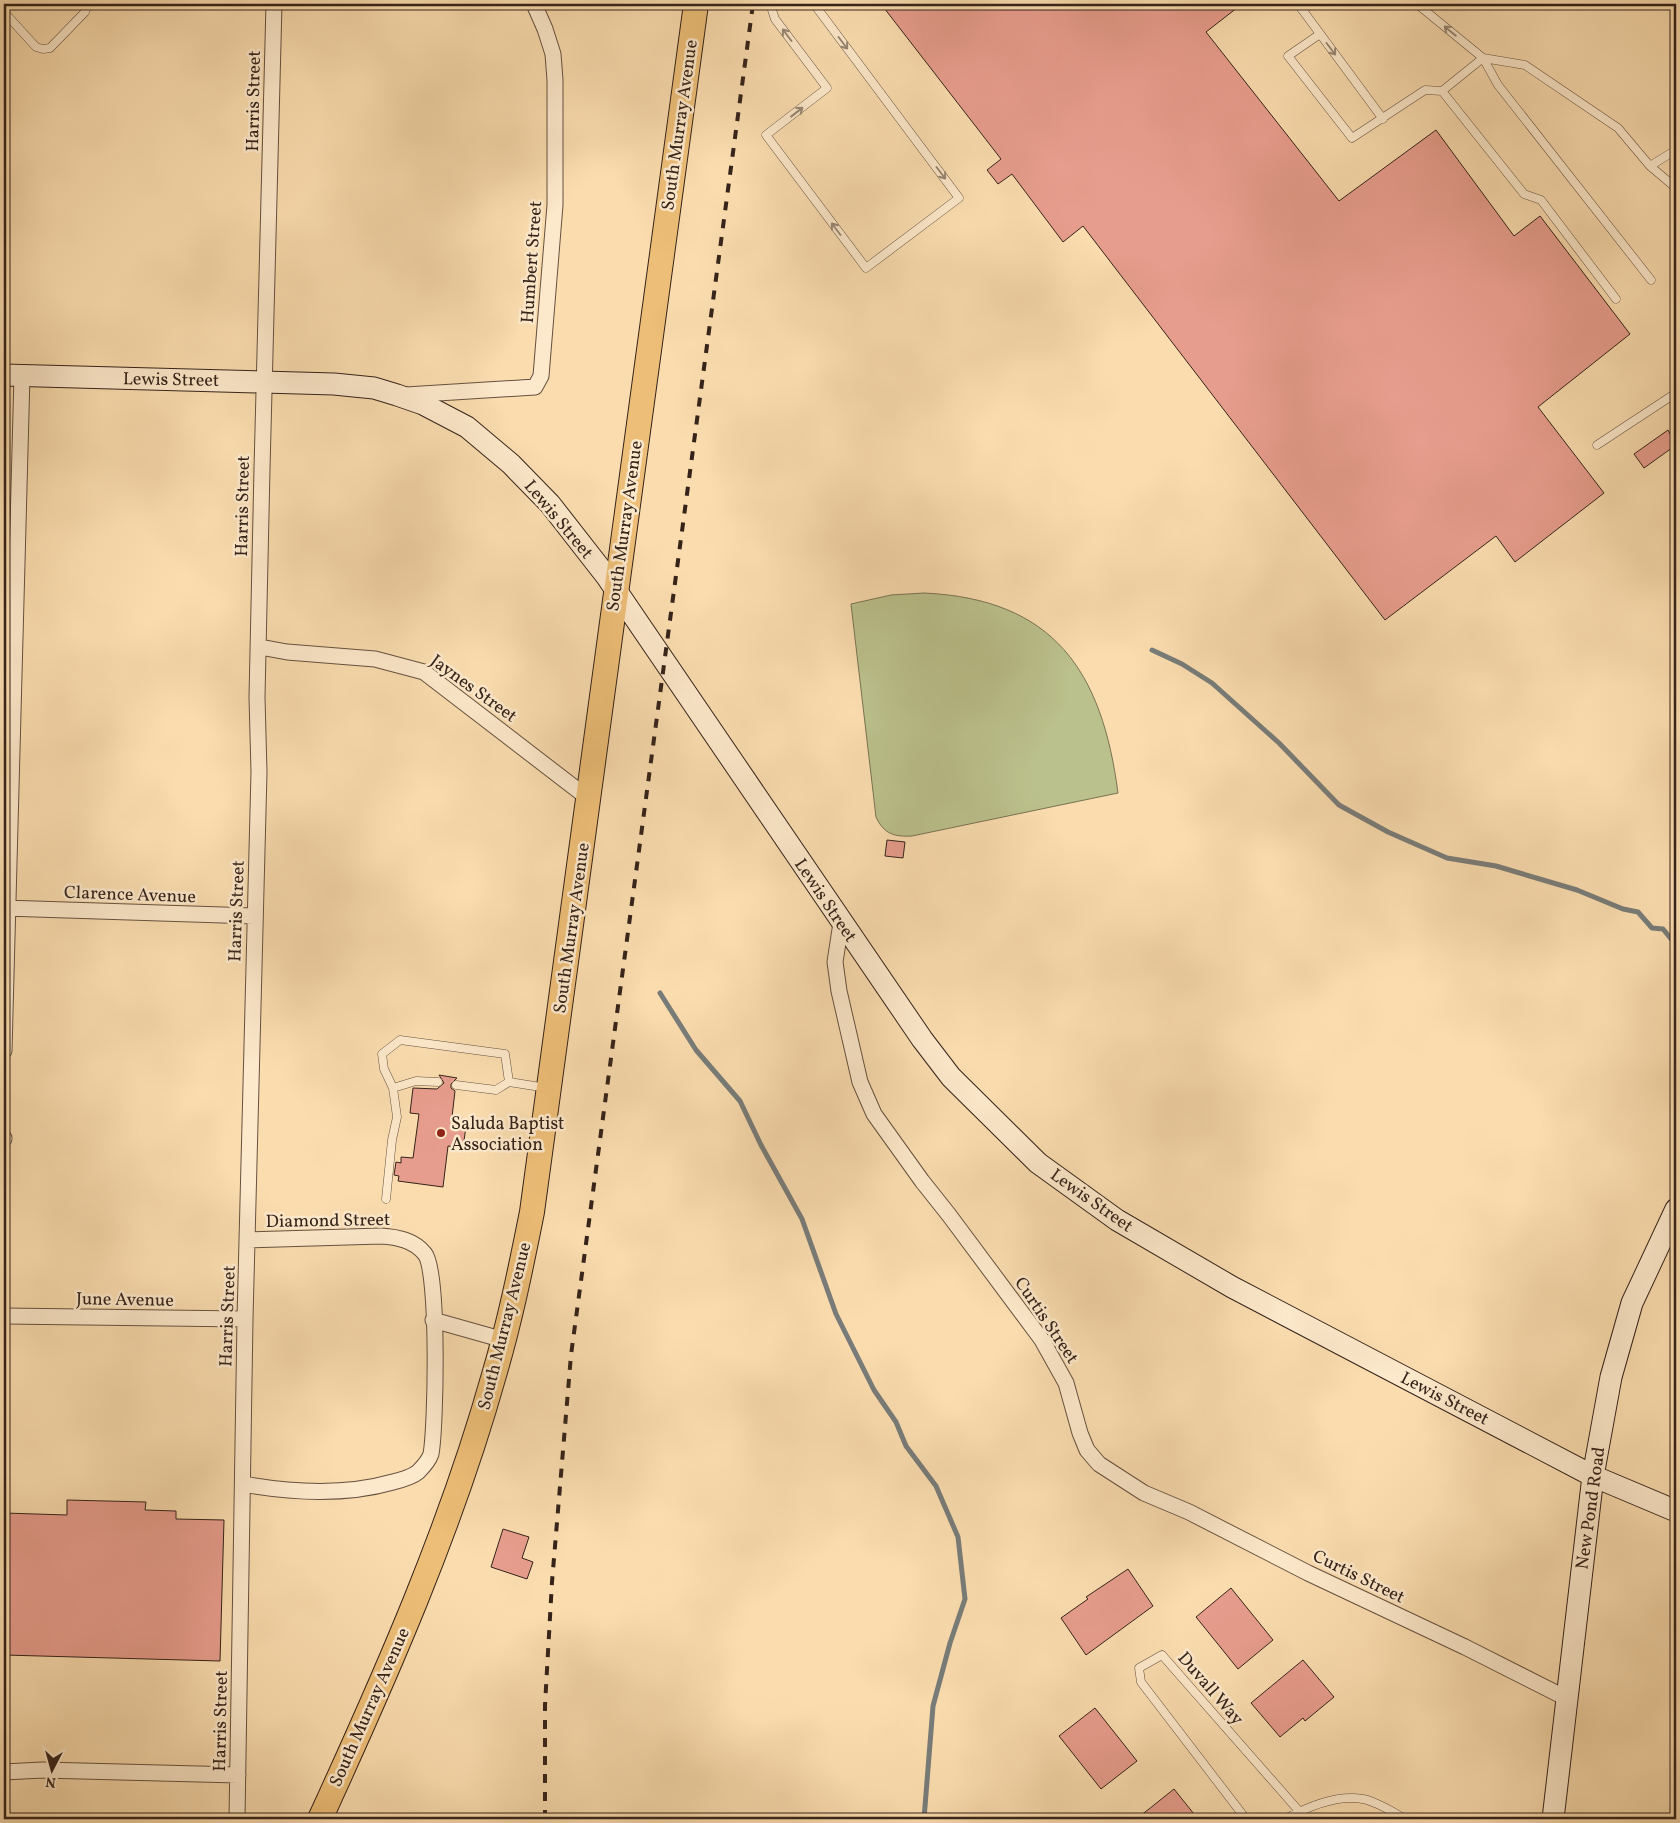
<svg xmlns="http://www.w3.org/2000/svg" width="1680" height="1823" font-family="Vollkorn,serif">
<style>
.green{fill:#bbc18c;stroke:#787253}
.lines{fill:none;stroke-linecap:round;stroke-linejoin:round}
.stream{stroke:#787c79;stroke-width:5}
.building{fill:#e79d8d;stroke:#35231a}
.lane-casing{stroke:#66513f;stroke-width:9}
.street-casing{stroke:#66513f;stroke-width:17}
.secondary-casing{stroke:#35231a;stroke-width:23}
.primary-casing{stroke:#35231a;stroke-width:26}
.lane{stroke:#fce8ca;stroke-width:8}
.street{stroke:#fce8ca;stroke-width:15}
.secondary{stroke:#fce8ca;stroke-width:21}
.primary{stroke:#edbe77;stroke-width:24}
.rail{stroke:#35231a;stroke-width:4;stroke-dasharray:9 9;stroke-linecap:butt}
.oneway{stroke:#988672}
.poi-dot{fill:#8f2418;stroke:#fce8ca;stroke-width:2}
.labels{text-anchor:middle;stroke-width:5;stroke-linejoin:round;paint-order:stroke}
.street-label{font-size:18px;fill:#35231a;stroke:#fce8ca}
.poi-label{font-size:18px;fill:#35231a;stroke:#fce8ca;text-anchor:start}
</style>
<rect width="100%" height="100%" fill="#fadcae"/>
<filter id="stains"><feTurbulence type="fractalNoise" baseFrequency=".004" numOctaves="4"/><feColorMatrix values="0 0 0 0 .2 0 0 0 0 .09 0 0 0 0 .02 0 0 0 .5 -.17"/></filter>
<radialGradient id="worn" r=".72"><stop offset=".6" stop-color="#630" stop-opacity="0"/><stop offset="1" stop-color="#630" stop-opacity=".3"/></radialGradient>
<path class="green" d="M924 593C1054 599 1102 671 1118 793L912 836C894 837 884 834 876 817L851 604 891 595Z"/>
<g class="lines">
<path class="stream" d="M1152 650 1182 664 1212 683 1279 743 1339 805 1388 832 1447 858 1496 866 1577 890 1623 909 1638 912 1652 928 1663 929 1676 945
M660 993 696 1050 740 1101 761 1145 802 1219 836 1314 874 1390 896 1422 906 1446 936 1486 958 1537 965 1599 950 1643 933 1706 924 1819"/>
</g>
<path class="building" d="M881 4H1242L1206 32 1339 201 1436 130 1514 236 1540 216 1630 334 1538 407 1604 493 1515 562 1496 536 1385 620 1083 226 1063 242 1012 174 998 184 987 170 1001 159Z
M1668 430 1676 445 1644 468 1634 454Z
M887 840 905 842 903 858 885 856Z
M439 1075 457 1078 451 1084V1088L455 1091 452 1117 467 1119 463 1148 448 1146 443 1187 398 1181 399 1176 394 1175 396 1162 401 1163V1157L413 1158 419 1114 410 1113 413 1088 437 1089 444 1083Z
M67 1500 146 1502 145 1510 176 1511V1519L224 1520 220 1661 4 1655V1513L67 1515Z
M503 1529 529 1537 522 1558 533 1562 527 1579 491 1567Z
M1128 1569 1153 1606 1086 1655 1061 1618 1088 1599 1086 1597Z
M1231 1588 1273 1640 1238 1669 1196 1617Z
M1303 1660 1334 1697 1305 1721 1303 1718 1280 1737 1251 1703Z
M1095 1708 1137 1761 1101 1789 1059 1736Z
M1174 1789 1198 1819H1136L1149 1809Z"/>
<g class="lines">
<g class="lane-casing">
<path id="lane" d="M773 4 772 10 775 19 827 88 766 135 866 268 959 198 814 4
M1298 4 1383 119
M1417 4 1483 58 1498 85 1651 280
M1302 10 1312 4
M4 12 36 47 43 49 50 48 85 12 88 4
M1320 34 1288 56 1352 138 1425 90 1442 91 1483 58 1525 65 1618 128 1650 166 1676 188
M1442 91 1524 194 1541 200 1616 299
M1650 166 1676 150
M1597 445 1676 393
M456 1085 496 1090 509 1082
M393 1088 416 1081 438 1082
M386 1199 392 1140 397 1117 393 1088 384 1069 382 1054 400 1040 505 1054 509 1082 547 1088
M1246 1819 1141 1682 1139 1668 1162 1655 1299 1811
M1285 1819C1307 1807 1337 1794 1363 1799 1378 1802 1393 1812 1405 1819"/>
</g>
<g class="street-casing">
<path id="street" d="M406 395 535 387 541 376 555 205V80L553 54 545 29 534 4
M260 647 287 652 375 659 424 672 588 798
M4 908 254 916
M841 923 835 962 839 991 860 1082 874 1114 922 1181 949 1215 1042 1340 1066 1383 1080 1433 1087 1450 1099 1464 1144 1493 1189 1512 1308 1573 1465 1647 1566 1698
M4 1051 22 375
M4 1138V1139
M4 1316 245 1319
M433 1320 504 1340
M243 1484C293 1493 344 1496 393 1482 401 1480 412 1477 418 1472 422 1468 429 1460 431 1454 436 1426 439 1272 425 1254 414 1240 397 1237 381 1236L248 1240
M4 1772 42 1770 238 1775
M237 1819 245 1319 259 772 257 697 262 469 274 4"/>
</g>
<g class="secondary-casing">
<path id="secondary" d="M4 375 334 384 374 388 397 395 423 404 467 427 511 464 550 504 607 577 922 1039 951 1077 1038 1163 1117 1220 1232 1287 1593 1476 1676 1511
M1553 1819 1593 1476 1611 1377 1632 1303 1676 1209"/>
</g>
<g class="primary-casing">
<path id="primary" d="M320 1819C386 1675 451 1528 494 1375 510 1321 521 1267 532 1212L696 4"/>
</g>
<use href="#lane" class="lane"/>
<use href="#street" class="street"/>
<use href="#secondary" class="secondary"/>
<use href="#primary" class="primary"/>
<path class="rail" d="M545 1819V1705L552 1582 571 1355 753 4"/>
</g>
<defs><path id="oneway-shaft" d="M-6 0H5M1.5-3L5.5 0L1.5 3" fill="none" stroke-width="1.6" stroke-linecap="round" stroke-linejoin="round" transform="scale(1.25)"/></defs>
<g class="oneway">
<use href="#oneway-shaft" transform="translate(1450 31) rotate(-140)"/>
<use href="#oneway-shaft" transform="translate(787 35) rotate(-127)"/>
<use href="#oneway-shaft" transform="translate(843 43) rotate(53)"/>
<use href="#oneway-shaft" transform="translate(1331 49) rotate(53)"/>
<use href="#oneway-shaft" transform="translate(797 112) rotate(-38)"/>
<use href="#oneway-shaft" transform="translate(941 173) rotate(53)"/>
<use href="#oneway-shaft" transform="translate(836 229) rotate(-127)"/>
</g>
<circle class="poi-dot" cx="441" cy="1133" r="5"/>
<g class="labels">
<g class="street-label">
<text transform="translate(253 101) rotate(-89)" y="6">Harris Street</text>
<text transform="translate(679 125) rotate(-82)" y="6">South Murray Avenue</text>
<text transform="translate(531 262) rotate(-86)" y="6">Humbert Street</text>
<text transform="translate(171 379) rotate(1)" y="6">Lewis Street</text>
<text transform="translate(242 506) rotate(-89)" y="6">Harris Street</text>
<text transform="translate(559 519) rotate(50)" y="6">Lewis Street</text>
<text transform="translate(624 526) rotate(-82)" y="6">South Murray Avenue</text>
<text transform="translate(474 688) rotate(36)" y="6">Jaynes Street</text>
<text transform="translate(130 894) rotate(2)" y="6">Clarence Avenue</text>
<text transform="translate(826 900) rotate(56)" y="6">Lewis Street</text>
<text transform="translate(236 911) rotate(-88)" y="6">Harris Street</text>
<text transform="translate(571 928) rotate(-82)" y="6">South Murray Avenue</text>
<text transform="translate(1092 1200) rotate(35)" y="6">Lewis Street</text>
<text transform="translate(328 1220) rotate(-1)" y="6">Diamond Street</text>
<text transform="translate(125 1299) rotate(1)" y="6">June Avenue</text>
<text transform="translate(227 1316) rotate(-88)" y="6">Harris Street</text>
<text transform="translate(1047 1320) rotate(56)" y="6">Curtis Street</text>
<text transform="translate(504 1326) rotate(-76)" y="6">South Murray Avenue</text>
<text transform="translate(1445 1398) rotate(27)" y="6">Lewis Street</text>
<text transform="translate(1590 1508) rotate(-82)" y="6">New Pond Road</text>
<text transform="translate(1359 1576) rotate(26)" y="6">Curtis Street</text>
<text transform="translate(1211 1688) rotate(49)" y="6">Duvall Way</text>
<text transform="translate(369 1707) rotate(-66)" y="6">South Murray Avenue</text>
<text transform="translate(220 1721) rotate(-89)" y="6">Harris Street</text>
</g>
<g class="poi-label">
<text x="451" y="1129">Saluda Baptist<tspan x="451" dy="21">Association</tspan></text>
</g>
</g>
<rect width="1680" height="1823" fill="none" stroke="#fadcae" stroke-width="20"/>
<rect x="5" y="5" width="1670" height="1813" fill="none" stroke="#35231a" stroke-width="2.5"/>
<rect x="10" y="10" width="1660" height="1803" fill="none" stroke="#35231a"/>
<g transform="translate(52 1770) rotate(186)" stroke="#fce8ca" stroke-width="4" paint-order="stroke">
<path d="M0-4L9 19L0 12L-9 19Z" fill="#35231a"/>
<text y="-8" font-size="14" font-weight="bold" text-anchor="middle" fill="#35231a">N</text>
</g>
<rect width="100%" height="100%" filter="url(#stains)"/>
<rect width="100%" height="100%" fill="url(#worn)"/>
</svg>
